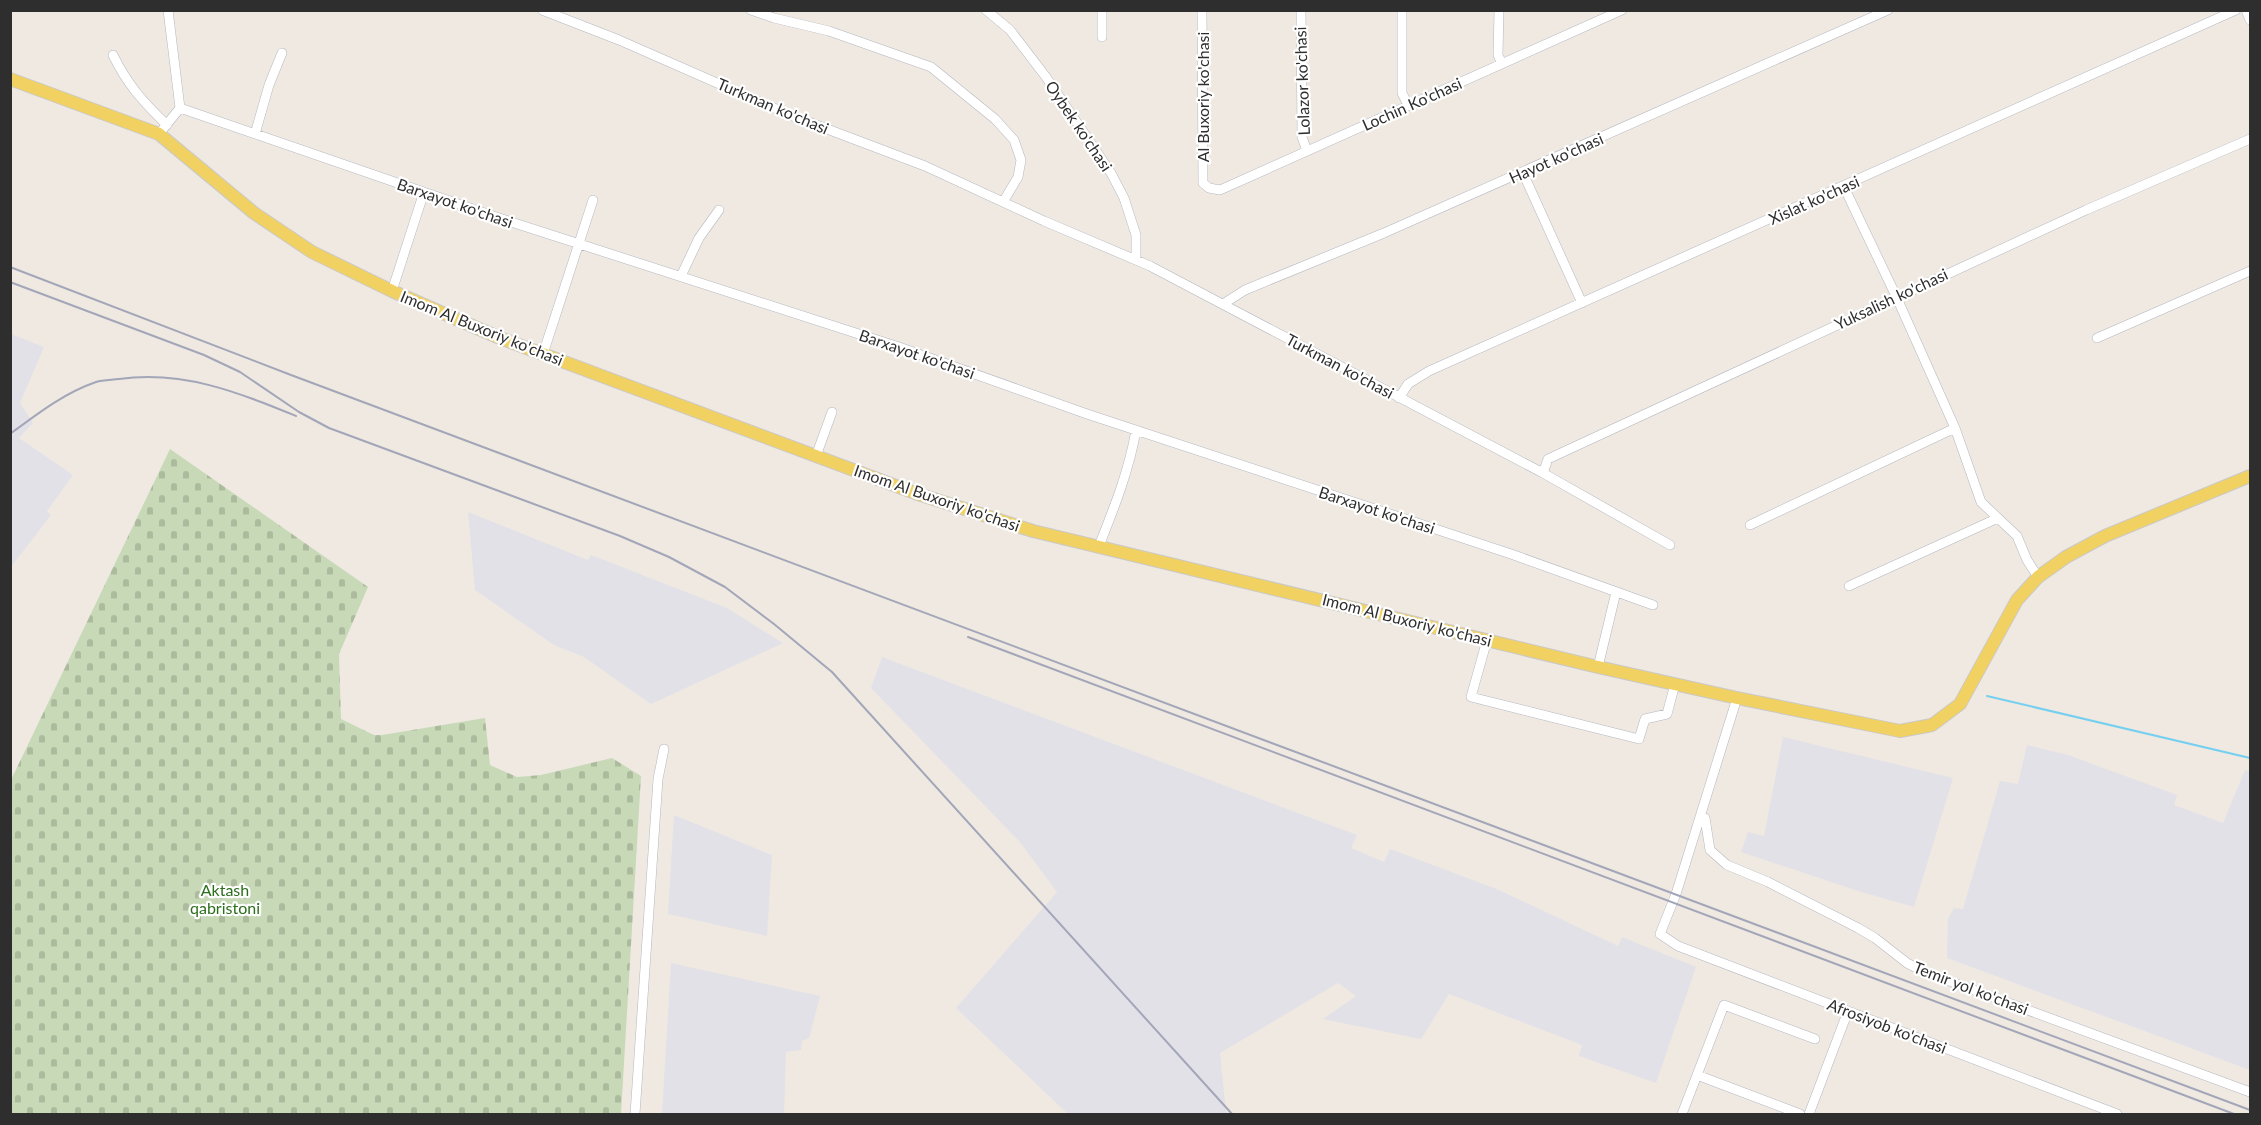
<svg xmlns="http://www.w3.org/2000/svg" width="2261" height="1125" font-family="Lato,sans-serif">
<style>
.industrial{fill:#e3e1e8}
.cemetery{fill:url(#cemetery-stones)}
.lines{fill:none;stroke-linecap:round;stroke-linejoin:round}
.stream{stroke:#75cff0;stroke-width:2}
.minor-casing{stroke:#b4b7c1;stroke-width:10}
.major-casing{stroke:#c9c9c9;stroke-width:14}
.minor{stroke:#fff;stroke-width:9}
.major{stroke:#f2d163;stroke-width:12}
.rail{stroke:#a3a6b8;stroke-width:2}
.labels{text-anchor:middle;stroke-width:4.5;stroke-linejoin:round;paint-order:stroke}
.street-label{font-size:16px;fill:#2e2e2e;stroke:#fff}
.park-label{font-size:16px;fill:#2c6e1b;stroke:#fff}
</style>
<defs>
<pattern id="cemetery-stones" width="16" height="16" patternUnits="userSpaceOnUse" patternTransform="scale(1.5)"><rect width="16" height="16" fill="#c8d9b8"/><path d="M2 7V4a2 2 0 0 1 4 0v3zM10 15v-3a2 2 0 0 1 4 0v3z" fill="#acbb9e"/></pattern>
</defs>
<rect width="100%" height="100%" fill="#efe9e1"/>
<path class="industrial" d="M11 334 44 347 20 403 33 423 19 438 73 475 47 511 51 515 11 567Z
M468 512 588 560 591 555 727 608 783 643 651 704 584 657 554 645 475 590Z
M882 657 1357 835 1351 848 1384 862 1390 849 1499 890 1618 946 1622 937 1696 967 1656 1083 1579 1056 1582 1045 1449 994 1421 1039 1323 1019 1356 996 1338 983 1220 1053 1226 1112 1228 1114H1068L956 1008 1057 892 1020 842 871 688Z
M1783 737 1953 778 1914 907 1858 891 1741 852 1748 832 1764 836Z
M2027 745 2068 755 2177 795 2174 805 2223 823 2245 770 2250 771V1070L1947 958 1948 919 1954 908 1963 909 2000 781 2018 784Z
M674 815 772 855 767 936 668 914Z
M671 963 820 996 809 1038 802 1041 801 1050 786 1052 784 1114H662Z"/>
<path class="cemetery" d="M170 449 368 587 339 654 341 719 374 735H382L485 718 490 765 517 777 541 775 612 758 641 776 621 1114H11V780Z"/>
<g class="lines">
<path class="stream" d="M1987 696 2250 758"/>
<g class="minor-casing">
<path id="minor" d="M168 10 180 108
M542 10 619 40 790 115 925 166 1044 221 1150 266 1543 473 1670 545
M751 10 774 18 829 31 931 67 995 119 1014 140 1021 160 1018 177 1003 202
M986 10 1010 30 1046 77 1111 173 1124 198 1136 235V260
M1102 10V37
M1202 10 1203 183 1209 188 1220 190 1622 10
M1301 10 1302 137 1307 151
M1402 10V93L1408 105
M1499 10 1498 55 1502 64
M2246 10 2250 20
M113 55C127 84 143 102 167 125
M180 108 499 218 899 347 1087 414 1511 554 1653 605
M163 129 180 108
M255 134 269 85 282 53
M1523 173 1582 303
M1844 187 1896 296 1955 428 1981 502 2017 536 2027 560 2038 577
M681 276 699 238 719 210
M392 291 424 192
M1223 304 1245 290 1384 233 1888 10
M2097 338 2250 271
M543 354 593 200
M1399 398 1408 384 1429 371 2236 10
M816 456 832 412
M1543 473 1548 459 2086 210 2250 139
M1750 525 1955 428
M1099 546C1114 508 1129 471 1136 430
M1849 586 1998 518
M1487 640 1471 697 1639 739 1645 719 1667 714 1675 684
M1598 667 1616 592
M1737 698 1676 894 1660 934 1678 946 2117 1114
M1701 816 1705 818 1710 850 1727 865 1768 882 1858 928 1875 938 1907 963 1922 971 2250 1092
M1697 1075 1800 1114
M635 1114 658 779 664 749
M1682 1114 1724 1005 1815 1039
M1809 1114 1848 1011"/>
</g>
<g class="major-casing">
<path id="major" d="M10 79 159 134 254 213 312 252 392 291 500 338 915 493 1033 531 1598 667 1737 698 1900 731 1932 725 1960 704 2017 600 2038 577 2066 557 2105 536 2250 476"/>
</g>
<use href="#minor" class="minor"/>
<use href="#major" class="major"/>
<path class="rail" d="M10 267 291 375 2250 1110
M10 282 204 355 240 372 299 412 329 428 620 536 669 557 725 587 774 624 832 672 1232 1114
M10 434C37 414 64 393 96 382 103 380 111 380 119 379 183 370 237 392 296 416
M968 637 2234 1114"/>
</g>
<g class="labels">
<g class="street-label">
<text transform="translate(1302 81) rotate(-92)" y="6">Lolazor ko'chasi</text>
<text transform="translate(1203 97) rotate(-90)" y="6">Al Buxoriy ko'chasi</text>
<text transform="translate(1412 104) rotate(-24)" y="6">Lochin Ko'chasi</text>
<text transform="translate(773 106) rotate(23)" y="6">Turkman ko'chasi</text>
<text transform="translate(1079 126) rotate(56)" y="6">Oybek ko'chasi</text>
<text transform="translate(1556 158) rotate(-24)" y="6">Hayot ko'chasi</text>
<text transform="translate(1814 200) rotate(-24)" y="6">Xislat ko'chasi</text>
<text transform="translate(455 203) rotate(19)" y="6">Barxayot ko'chasi</text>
<text transform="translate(1891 299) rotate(-25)" y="6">Yuksalish ko'chasi</text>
<text transform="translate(482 328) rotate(22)" y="6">Imom Al Buxoriy ko'chasi</text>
<text transform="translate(917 354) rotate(19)" y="6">Barxayot ko'chasi</text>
<text transform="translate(1340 366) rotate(28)" y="6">Turkman ko'chasi</text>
<text transform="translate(937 498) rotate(19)" y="6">Imom Al Buxoriy ko'chasi</text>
<text transform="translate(1377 510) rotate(18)" y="6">Barxayot ko'chasi</text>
<text transform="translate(1407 620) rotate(14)" y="6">Imom Al Buxoriy ko'chasi</text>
<text transform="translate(1971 988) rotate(21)" y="6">Temir yol ko'chasi</text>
<text transform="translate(1887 1026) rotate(21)" y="6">Afrosiyob ko'chasi</text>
</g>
<g class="park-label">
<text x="225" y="896">Aktash<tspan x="225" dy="18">qabristoni</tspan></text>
</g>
</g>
<rect width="2261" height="1125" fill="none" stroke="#2e2e2e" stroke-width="24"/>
</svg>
